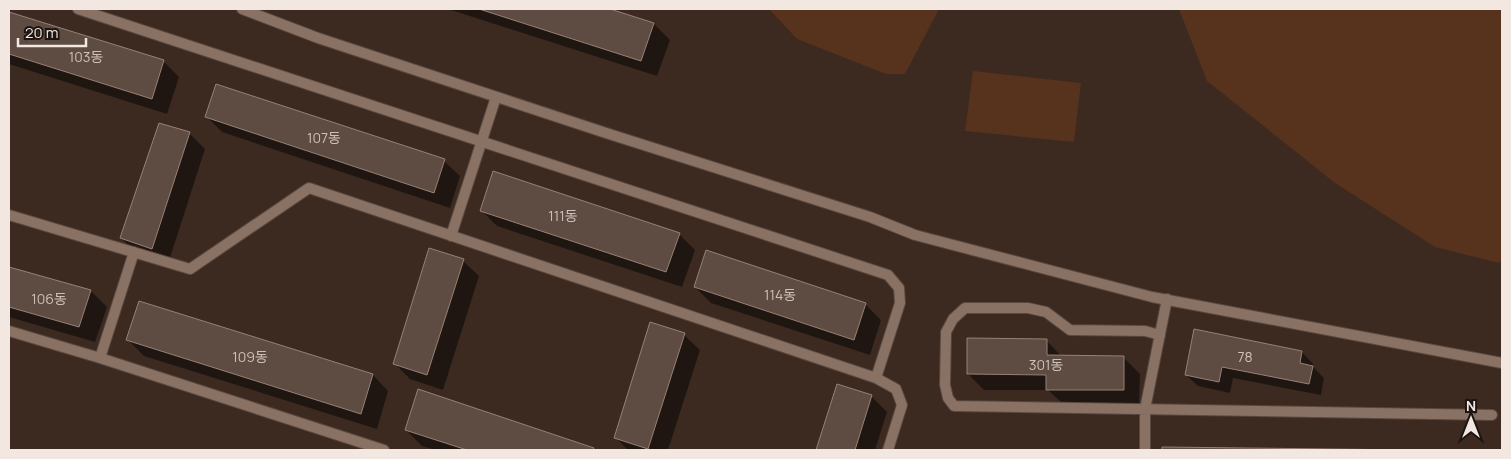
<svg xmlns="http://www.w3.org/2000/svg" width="1511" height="459" font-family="Manrope,'Noto Sans KR',sans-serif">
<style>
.green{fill:#57321c}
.shadow{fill:#0007}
.building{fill:#5e4b41;stroke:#968176}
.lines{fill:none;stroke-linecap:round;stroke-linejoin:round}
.service-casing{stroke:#594840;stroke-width:12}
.minor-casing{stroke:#594840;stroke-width:12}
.service{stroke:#897163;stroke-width:10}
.minor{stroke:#897163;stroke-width:10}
.labels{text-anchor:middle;stroke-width:4;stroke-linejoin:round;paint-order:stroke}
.number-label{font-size:14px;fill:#cdc0b9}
</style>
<rect width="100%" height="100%" fill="#3c2a21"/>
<path class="green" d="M769 9H939L905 74H886L797 39Z
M1179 9H1502V261L1499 263 1435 247 1335 183 1207 81Z
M973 71 1081 83 1074 142 965 131Z"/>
<path class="shadow" d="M448 9H606L654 24 670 40 657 76Z
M9 13 163 61 179 77 167 114 9 64Z
M206 116 444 161 460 176 450 208 222 132Z
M189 133 205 149 168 264 137 254 121 238Z
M481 210 679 234 695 250 682 287 497 226Z
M463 261 479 276 443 390 410 379 394 363Z
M9 268 91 291 107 307 95 342 9 317Z
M695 287 865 304 881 320 870 355 711 303Z
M140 302 373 375 388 391 377 429 144 356 128 340Z
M1195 330 1302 352 1313 364V367L1324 378 1321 395 1233 378 1230 393 1198 386 1186 375Z
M684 335 700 350 668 450H628L615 437Z
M1046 340 1062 357 1124 358 1140 374 1139 405H1064L1048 390H984L968 374Z
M838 386 871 396 887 412 875 450H817Z
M406 430 593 449 594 450H436L422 446Z
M1164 448 1325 450H1164Z"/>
<path class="building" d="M479 9H610L654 23 641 61Z
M9 12 164 60 152 99 9 54Z
M216 84 445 159 434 193 205 117Z
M159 123 190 132 152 249 120 238Z
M493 171 680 233 666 272 480 211Z
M429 248 464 259 427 375 393 364Z
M706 250 866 303 854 340 694 287Z
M9 267 91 290 79 327 9 307Z
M139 301 373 374 361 414 126 340Z
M650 322 685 333 648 449 614 438Z
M1194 329 1302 351 1300 363 1313 366 1309 384 1222 367 1219 382 1185 375Z
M967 338 1047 339V355L1124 356V390H1046V375L967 374Z
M837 384 872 395 855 450H816Z
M418 389 594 448 593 450H467L405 430Z
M1162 447 1413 450H1162Z"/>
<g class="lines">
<g class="service-casing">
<path id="service" d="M78 9 888 275 899 288 900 303 876 378
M9 215 190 269 309 188 876 378 896 389 902 405 888 450
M451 236 496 97
M9 331 100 358 384 450
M1160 335 1145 331 1070 330 1046 312 1028 308H965L953 319 946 332 945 385 948 398 954 406 1492 415
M100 358 134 252
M1145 450V409"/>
</g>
<g class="minor-casing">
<path id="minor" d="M242 9 318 38 606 133 870 217 915 235 1152 297 1502 363
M1145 409 1167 299"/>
</g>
<use href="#service" class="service"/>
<use href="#minor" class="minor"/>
</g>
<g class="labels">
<g class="number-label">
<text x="86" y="62">103동</text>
<text x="324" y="143">107동</text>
<text x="563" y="221">111동</text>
<text x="780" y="300">114동</text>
<text x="49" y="304">106동</text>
<text x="250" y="362">109동</text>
<text x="1245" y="362">78</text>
<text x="1046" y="370">301동</text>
</g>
</g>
<rect width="1511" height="459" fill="none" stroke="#f2e7e1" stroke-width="20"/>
<g transform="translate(1471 419)" stroke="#1d1511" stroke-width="4" paint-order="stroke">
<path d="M0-4L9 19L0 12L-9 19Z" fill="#f2e7e1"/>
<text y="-8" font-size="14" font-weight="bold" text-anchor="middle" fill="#f2e7e1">N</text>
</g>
<path d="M18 38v8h68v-8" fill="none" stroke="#f2e7e1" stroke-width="2.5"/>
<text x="25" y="38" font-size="15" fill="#f2e7e1" stroke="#1d1511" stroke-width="4" paint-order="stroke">20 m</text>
</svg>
